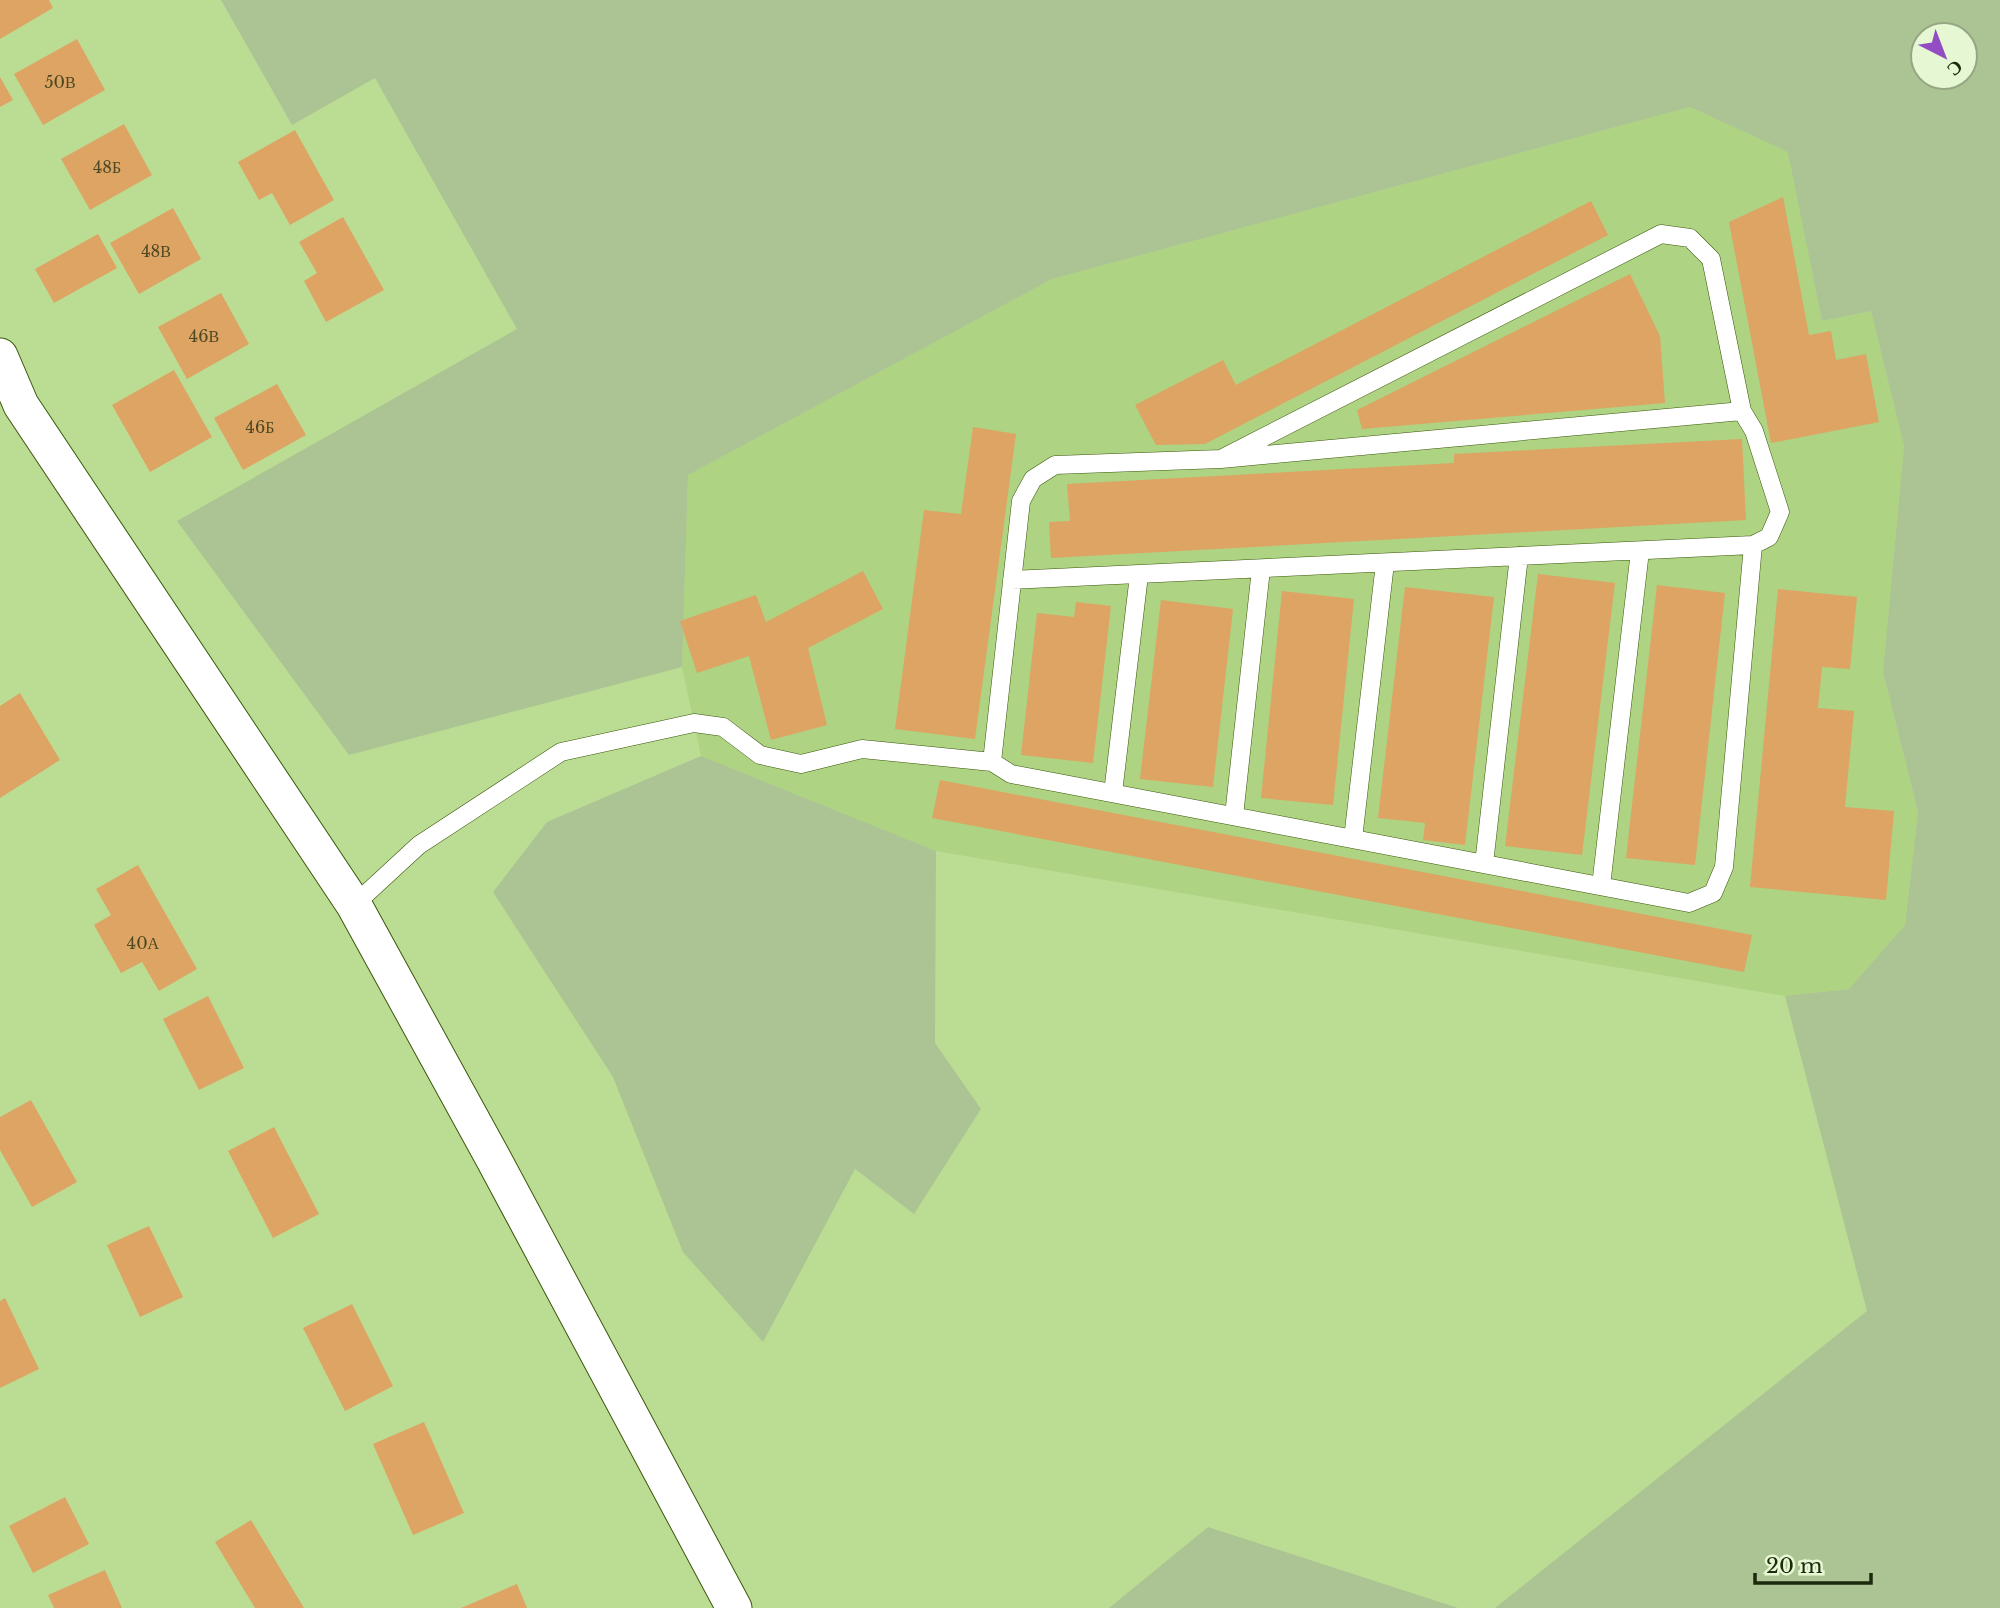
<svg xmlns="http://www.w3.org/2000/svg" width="2000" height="1608" font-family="'Libre Baskerville',serif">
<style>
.built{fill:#aed382}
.green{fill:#acc393;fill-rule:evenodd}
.building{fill:#dda464}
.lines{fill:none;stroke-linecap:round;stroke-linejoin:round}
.service-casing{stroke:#3b570b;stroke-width:19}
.minor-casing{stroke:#3b570b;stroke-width:37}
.service{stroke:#fff;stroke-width:18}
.minor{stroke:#fff;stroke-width:35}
.labels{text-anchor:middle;stroke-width:6;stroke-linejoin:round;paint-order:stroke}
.number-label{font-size:16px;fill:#4d4822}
</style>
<rect width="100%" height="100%" fill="#bbdd93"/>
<path class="built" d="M1690 107 1789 152 1822 321 1871 311 1904 446 1883 672 1918 812 1905 925 1849 989 1785 996 936 851 701 756 682 667 688 475 1052 279Z"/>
<path class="green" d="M221 0H2000V1608H1495L1867 1311 1785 996 1849 989 1905 925 1918 812 1883 672 1904 446 1871 311 1822 321 1788 152 1690 107 1052 279 688 475 682 667 349 755 177 521 517 329 375 78 292 125ZM1923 35H1965V77H1923Z
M701 756 936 851 935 1043 981 1109 914 1214 855 1169 763 1342 683 1252 613 1077 493 892 547 822Z
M1208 1527 1458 1608H1109Z"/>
<path class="building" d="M0 0H49L53 8 0 39Z
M77 39 105 90 43 125 14 74Z
M0 77 13 100 0 107Z
M124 124 152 175 90 210 61 159Z
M295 130 334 200 290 225 272 193 259 200 238 162Z
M1783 197 1809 335 1831 331 1836 360 1866 354 1879 422 1771 443 1729 222Z
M1591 201 1608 235 1205 444 1156 445 1135 405 1223 360 1236 385Z
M173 208 201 259 139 294 110 243Z
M343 217 384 290 326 322 304 281 317 273 299 242Z
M98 234 117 268 54 303 35 269Z
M1630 274 1660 336 1665 403 1362 429 1357 410Z
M221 293 249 344 187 379 158 327Z
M174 370 212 437 150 472 112 405Z
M277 384 306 435 243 470 214 418Z
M973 427 1016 434 975 739 895 729 924 510 961 514Z
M1742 439 1746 520 1051 558 1049 522 1070 521 1067 484 1454 463V454Z
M863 571 883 609 808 648 827 725 771 740 749 656 697 673 680 621 756 595 766 622Z
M1538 574 1615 583 1582 855 1505 846Z
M1657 585 1725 593 1695 865 1626 858Z
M1405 587 1494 597 1465 845 1423 840 1425 823 1378 818Z
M1778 589 1857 597 1850 669 1822 667 1818 708 1854 711 1845 807 1894 811 1886 900 1750 887Z
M1282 591 1354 599 1333 805 1261 798Z
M1161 600 1233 609 1213 787 1140 779Z
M1076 602 1111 606 1093 763 1021 755 1037 613 1074 617Z
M20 693 60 760 0 798V706Z
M940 780 1752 935 1744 972 932 818Z
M138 865 197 969 159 991 142 962 121 973 94 925 111 915 96 889Z
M208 996 244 1068 199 1090 163 1019Z
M31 1100 77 1182 32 1207 0 1150V1117Z
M274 1127 319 1214 273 1238 228 1151Z
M149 1226 183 1297 140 1317 107 1245Z
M5 1298 39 1369 0 1388V1301Z
M352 1304 393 1386 345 1411 303 1328Z
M424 1422 464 1513 413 1535 373 1444Z
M65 1497 89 1544 33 1573 9 1526Z
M251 1520 304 1608H255L215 1542Z
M105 1570 122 1608H54L48 1595Z
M517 1584 527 1608H461Z"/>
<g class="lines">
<g class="service-casing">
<path id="service" d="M1012 580 1753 545 1769 537 1780 512 1754 431 1742 411 1711 259 1690 238 1661 234 1221 459
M992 762 1021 501 1033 479 1055 465 1221 459 1742 411
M1113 793 1139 575
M1234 816 1261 569
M1353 839 1385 563
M1484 864 1519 556
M1601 886 1640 551
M354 905 419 845 561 752 694 723 723 727 760 755 801 764 862 749 992 762 1011 774 1689 903 1713 893 1724 867 1753 545"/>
</g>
<g class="minor-casing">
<path id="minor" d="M0 356 21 405 354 905 493 1158 734 1608"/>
</g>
<use href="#service" class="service"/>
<use href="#minor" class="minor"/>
</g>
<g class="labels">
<g class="number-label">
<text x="60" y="88">50В</text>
<text x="107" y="173">48Б</text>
<text x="156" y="257">48В</text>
<text x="204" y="342">46В</text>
<text x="260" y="433">46Б</text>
<text x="143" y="949">40А</text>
</g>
</g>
<g transform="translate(1944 56) rotate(138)"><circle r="33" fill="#e6f8d3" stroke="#96a583" stroke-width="2"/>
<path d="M0-5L12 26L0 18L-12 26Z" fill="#914dc1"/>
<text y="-10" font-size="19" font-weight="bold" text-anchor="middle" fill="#1d290c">С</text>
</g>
<path d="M1755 1573v10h116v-10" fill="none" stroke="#1d290c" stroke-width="3.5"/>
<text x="1766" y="1573" font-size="21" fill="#1d290c" stroke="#e6f8d3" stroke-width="5" paint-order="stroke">20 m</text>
</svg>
